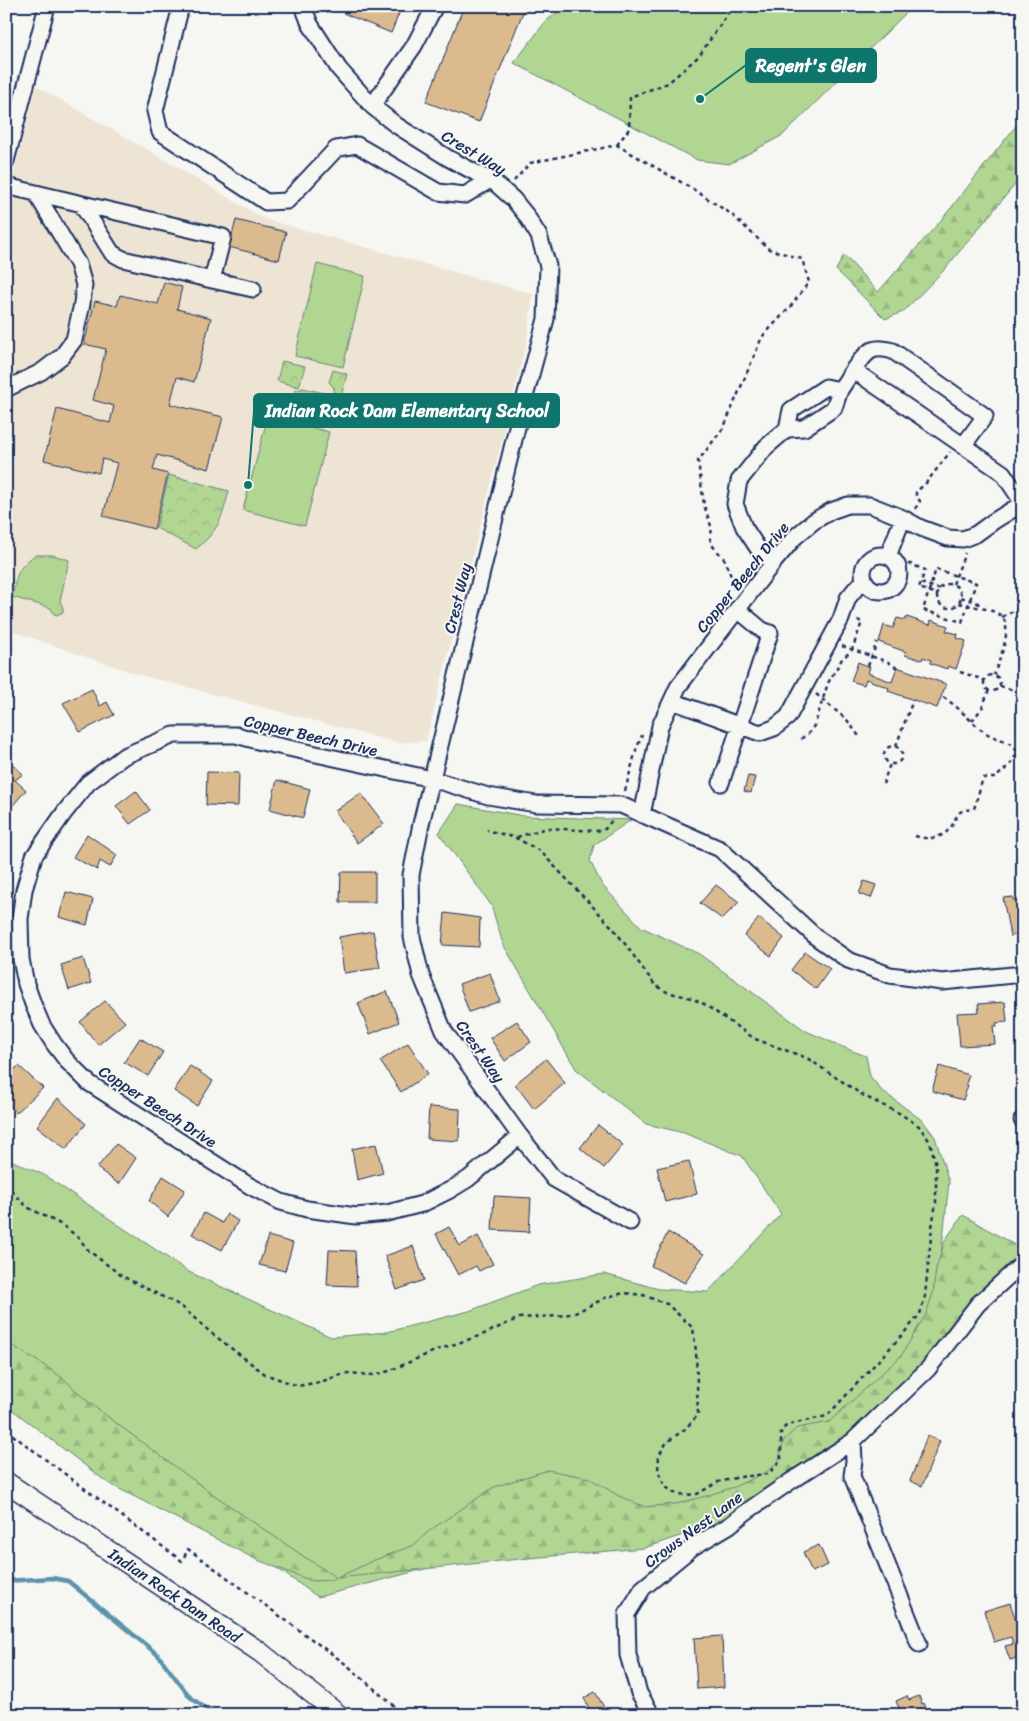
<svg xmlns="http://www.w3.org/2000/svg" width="1029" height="1721" font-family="Sriracha,sans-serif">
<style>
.built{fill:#eee4d4}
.grass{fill:#b1d692;stroke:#668278}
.forest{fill:url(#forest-firs);stroke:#668278}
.park{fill:url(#park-crowns);stroke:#668278}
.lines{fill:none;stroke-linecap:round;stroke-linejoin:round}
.stream{stroke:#5b94ab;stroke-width:4.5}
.building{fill:#dbbb8e;stroke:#1b2f5e}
.minor-casing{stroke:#1b2f5e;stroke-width:19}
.major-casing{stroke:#1b2f5e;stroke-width:22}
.path{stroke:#1b2f5e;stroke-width:2.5;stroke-dasharray:4 4;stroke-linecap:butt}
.minor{stroke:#f6f6f2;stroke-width:15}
.major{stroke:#f6f6f2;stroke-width:19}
.labels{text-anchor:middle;stroke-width:4;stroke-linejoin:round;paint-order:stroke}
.street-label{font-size:16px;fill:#1b2f5e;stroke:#f6f6f2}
.leader{fill:none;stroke:#0f766e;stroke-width:2}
.callout-dot{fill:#0f766e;stroke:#f6f6f2;stroke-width:2}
.callout{fill:#0f766e;stroke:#0f766e;stroke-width:2}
.callout-label{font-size:18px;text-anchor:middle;font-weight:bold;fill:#fff}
</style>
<defs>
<pattern id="forest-firs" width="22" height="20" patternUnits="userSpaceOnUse" patternTransform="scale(1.25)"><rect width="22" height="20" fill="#b1d692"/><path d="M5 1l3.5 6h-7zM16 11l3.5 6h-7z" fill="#98b880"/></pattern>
<pattern id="park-crowns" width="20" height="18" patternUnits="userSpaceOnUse" patternTransform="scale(1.25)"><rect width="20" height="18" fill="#b1d692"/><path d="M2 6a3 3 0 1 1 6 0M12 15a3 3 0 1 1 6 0" fill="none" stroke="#98b880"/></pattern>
</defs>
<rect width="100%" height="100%" fill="#f6f6f2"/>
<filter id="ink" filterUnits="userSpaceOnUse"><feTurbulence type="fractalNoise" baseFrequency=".02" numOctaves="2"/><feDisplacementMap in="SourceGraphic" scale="10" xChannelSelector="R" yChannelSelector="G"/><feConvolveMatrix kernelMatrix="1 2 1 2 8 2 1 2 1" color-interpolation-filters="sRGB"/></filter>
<g filter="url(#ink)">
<path class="built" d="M36 86 169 162 264 219 533 294 527 340 426 741 399 743 133 673 6 629V204Z"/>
<path class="grass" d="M566 6H913L783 135 729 164 697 160 514 63 546 21Z
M317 264 365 276 343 367 295 356Z
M268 416 329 432 305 526 243 510Z
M35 555H53L69 560 60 601 63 608V612L57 615 54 614 51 608 12 597C17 575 16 569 35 555Z
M458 804 524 816 631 820 594 845 590 861 602 885 641 927 699 954 806 1031 850 1050 866 1056 870 1076 881 1090 923 1121 935 1137 949 1182 935 1312 899 1372 834 1430 728 1496 458 1560 318 1597 6 1378V1158L44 1175 189 1272 331 1337 387 1332 469 1311 538 1285 604 1274 659 1289 708 1292 781 1214 742 1156 684 1133 646 1124 576 1069 503 944 491 905 439 833Z"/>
<path class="forest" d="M1023 117V175L945 269 903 312 885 319C868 303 853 285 836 270L844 255 878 292 943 218Z
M963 1215 1023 1250V1257L915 1381 791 1481 730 1525 698 1530 644 1548 529 1558 337 1578 332 1580 312 1581 255 1559 108 1483 6 1405V1340C23 1354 42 1363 60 1376 71 1384 80 1396 91 1404 171 1465 253 1524 337 1578L372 1561 414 1545 429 1531 494 1487 548 1470 589 1478 619 1496 645 1507 676 1504 706 1496 734 1487 766 1472 778 1463 784 1440 797 1428 829 1422 901 1356 926 1314 933 1293 936 1269 945 1240Z"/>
<path class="park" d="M282 361 305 366 299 387 277 381Z
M333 370 347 374 333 427 325 426 334 388 329 382Z
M303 388 324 393 328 398C325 410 314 417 303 415L293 398 295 391Z
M169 475 229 491C222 518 219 530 196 549L156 528Z"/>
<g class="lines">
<path class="stream" d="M6 1581 52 1578 68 1581 158 1655 190 1697 215 1715"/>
</g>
<path class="building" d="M346 6H402L391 33 343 13Z
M464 6 525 7 479 122 426 102Z
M236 220 286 232 279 260 229 247Z
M164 282 182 287 177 309 211 318 194 382 177 377 170 404 223 417 209 469 157 455 153 470 168 474 154 529 103 516 117 463 102 459 99 473 44 460 57 409 110 423 114 406 93 400 106 349 84 344 95 301 117 306 120 295 158 304Z
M907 617 930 625 931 620 948 626 946 631 958 634 957 638 966 641 956 669 948 666 947 669 930 663 931 660 923 657 922 660 905 655 906 652 879 642 884 625 893 628 897 618 905 620Z
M858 662 870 667 868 673 892 682 897 667 946 684 937 708 888 691 889 688 866 679 864 685 851 681Z
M92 689 100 706 107 702 114 715 80 732 63 703Z
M10 762 23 774 15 780 26 790 8 811 6 809V766Z
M207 772 239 773 238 806 206 805Z
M748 776 755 777 751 793 744 791Z
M277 780 310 789 303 818 270 809Z
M136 791 150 810 130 824 116 806Z
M361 793 384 824 357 843 335 811Z
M87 834 117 855 110 867 100 861 97 870 73 857Z
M341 872H375V902H340Z
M864 881 876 885 871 898 859 894Z
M716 885 739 902 722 919 700 903Z
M66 892 93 899 87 925 59 917Z
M1013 897V900L1023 898V934L1010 936 1003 898Z
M445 913 480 918 479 947 442 945Z
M759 918 784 938 771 956 744 936Z
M373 931 380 968 344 973 339 937Z
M805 952 830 969 816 989 791 970Z
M83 958 91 983 69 990 61 965Z
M490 973 500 1001 469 1012 459 984Z
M387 991 399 1022 370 1034 358 1003Z
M105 1001 125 1022 98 1045 80 1022Z
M1005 1002 1007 1022 996 1023 997 1026H993L995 1044 960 1046 957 1013 979 1012 978 1004Z
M517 1021 531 1042 505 1061 490 1038Z
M140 1038 163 1052 148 1076 124 1062Z
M408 1043 428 1074 401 1092 380 1061Z
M546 1059 565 1083 534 1109 515 1084Z
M19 1066 43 1088 16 1113 6 1101V1075Z
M190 1066 213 1081 197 1106 174 1091Z
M939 1066 969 1075 966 1084 968 1085 963 1100 932 1091Z
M58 1098 86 1124 66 1149 37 1126Z
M429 1107 460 1109 459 1141 427 1139Z
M598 1125 623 1145 604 1168 580 1148Z
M116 1144 136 1158 119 1184 97 1168Z
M376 1144 383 1173 357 1180 352 1149Z
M689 1161 697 1194 665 1202 657 1168Z
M163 1176 185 1190 168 1217 149 1201Z
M494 1196 531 1198 529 1232 492 1230Z
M204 1213 222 1223 227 1214 238 1221 222 1250 192 1234Z
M449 1227 460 1246 478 1236 493 1264 479 1271 476 1266 458 1275 436 1234Z
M668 1232 704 1254 685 1283 651 1266Z
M268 1236 293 1243 285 1271 259 1265Z
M413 1246 424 1280 397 1290 385 1256Z
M329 1250 355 1251 357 1286 327 1285Z
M927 1436 940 1441 922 1486 910 1481Z
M819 1545 828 1565 812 1572 803 1552Z
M1010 1603 1023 1641V1656L1010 1660 1005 1646 1013 1644 1011 1637 994 1642 984 1611Z
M722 1636 724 1687 697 1689 694 1638Z
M595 1692 607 1712 601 1715H592L584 1698Z
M907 1696 909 1700 919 1696 922 1704 924 1703 929 1715H902L896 1701Z"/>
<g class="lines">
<g class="minor-casing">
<path id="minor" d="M181 6 155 111 160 132 266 202 287 201 336 149 357 145 438 192 465 195 490 180
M303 6 310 24 339 69 372 106 396 125 448 158 495 183 513 199 526 215 539 236 548 266 546 319 519 419 421 824 411 875 412 937 421 975 444 1031 520 1136 554 1179 630 1222
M372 106 414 46 435 6
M6 161 47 6
M6 186 223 237 212 280 123 259 112 253 82 205
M212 280 253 289
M853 370C867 353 870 344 893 351L985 416 963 446
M6 389 41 372 62 356 74 340 82 304 84 285 78 264 37 195
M787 429 791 410 826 387 840 390 853 370 1003 473 1023 503
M863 573a18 18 0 1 1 36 0a18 18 0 1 1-36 0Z
M888 556 903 518
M773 563 761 553 744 527 735 504 739 481 766 447 787 429 804 428 834 408 840 390
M672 701 760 733 774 728 788 717 841 619 848 598 857 587 865 581
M721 783 770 633 762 630 737 609
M642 815 660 726 678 687 773 563 795 537 814 521 831 511 848 505H870L903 518 921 528 948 538 963 539 976 534 994 521 1023 503
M1022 1120 1023 1119
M520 1136 468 1179 450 1190 422 1204 387 1213 356 1216 307 1209 281 1202 250 1186 89 1083 67 1061 54 1044 42 1025 33 1004 26 984 21 959 20 919 24 890 34 856 64 813 88 783 124 756 174 735H236L265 743 432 779 488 796 536 804 621 805 720 849 817 938 848 960 890 975 942 982 1023 974
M853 1441 854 1461 852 1476 919 1644
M652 1715 639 1693 628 1655 627 1614 643 1588 693 1547 730 1525 746 1512 791 1481 853 1441 928 1369 978 1304 1023 1263"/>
</g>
<g class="major-casing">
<path id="major" d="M6 1482 260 1652 339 1715"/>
</g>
<path class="path" d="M617 145 629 129 630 97 668 83 699 56 733 6
M514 181 530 163 617 145 693 189 731 214 769 249 802 259 809 282 791 306 762 337 724 427 698 461 704 505 712 529 710 538 712 545 725 560 735 587 733 589
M915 509 920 501 916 496V492L926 483 950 452
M900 564H910L925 570 919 588 937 594
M936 569 976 583 962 622 923 610Z
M921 583 939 589
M937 596a12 12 0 1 1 24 0a12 12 0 1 1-24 0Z
M953 584 965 553
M961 597 978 603 979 606
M959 603C972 607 984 607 997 613 1017 623 999 659 994 675
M1002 617 1023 606
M842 646 888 662 897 668
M868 666 877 642
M960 672 984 680
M984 683a8 8 0 1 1 16 0a8 8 0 1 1-16 0Z
M1000 686 1023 693
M816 694 847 720 859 736
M972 721 982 708 989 690
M801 739 810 732 815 724 828 683 842 659 852 650 862 622 855 619
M884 755a9 9 0 1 1 18 0a9 9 0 1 1-18 0Z
M896 746 913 700
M883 784 890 764
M625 791 636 750 642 735
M915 836C927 840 943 839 951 827 954 823 956 816 959 813 963 809 969 810 974 809L983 778H995L1011 764 1017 753C1014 740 997 740 986 733 970 722 959 706 941 696
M517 837 547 828 598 831 605 829 613 819
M6 1185 27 1207 62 1225 78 1237 89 1251 122 1276 181 1306 210 1332 265 1374 298 1386 320 1382 347 1373 373 1375 389 1371 437 1350 482 1335 519 1318 559 1316 575 1313 607 1297 624 1293 643 1295 667 1304 693 1328 696 1351 698 1415 685 1429 667 1442 659 1455 658 1471 665 1486 674 1493 686 1495 697 1494 718 1482 740 1477 768 1474 781 1461V1431L787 1425 827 1416 903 1334 920 1314 925 1296 932 1227 936 1203V1165L930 1142 919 1126 899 1113 864 1096 807 1058 755 1039 704 1004 691 998 667 992 655 985 614 929 540 851 516 838 487 830
M6 1430 182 1561 188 1549 347 1665 404 1715"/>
<use href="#minor" class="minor"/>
<use href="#major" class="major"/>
</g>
</g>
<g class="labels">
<g class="street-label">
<text transform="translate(474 152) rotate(31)" y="6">Crest Way</text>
<text transform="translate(742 577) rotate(-51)" y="6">Copper Beech Drive</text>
<text transform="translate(457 598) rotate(-76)" y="6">Crest Way</text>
<text transform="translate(311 735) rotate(13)" y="6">Copper Beech Drive</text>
<text transform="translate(481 1051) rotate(55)" y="6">Crest Way</text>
<text transform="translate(158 1106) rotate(33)" y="6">Copper Beech Drive</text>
<text transform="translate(693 1529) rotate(-36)" y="6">Crows Nest Lane</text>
<text transform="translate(175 1595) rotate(34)" y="6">Indian Rock Dam Road</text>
</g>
</g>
<path class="leader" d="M700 99L746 65M248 485L254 411"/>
<g class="callout-dot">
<circle cx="700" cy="99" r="5"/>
<circle cx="248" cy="485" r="5"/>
</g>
<g class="callout">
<rect x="746" y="49" width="130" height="33" rx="5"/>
<rect x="254" y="394" width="305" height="33" rx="5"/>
</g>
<g class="callout-label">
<text x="811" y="72">Regent's Glen</text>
<text x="407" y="417">Indian Rock Dam Elementary School</text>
</g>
<rect width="1029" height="1721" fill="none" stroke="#f6f6f2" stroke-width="25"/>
<rect x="12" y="12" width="1004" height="1696" fill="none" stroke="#1b2f5e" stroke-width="2" filter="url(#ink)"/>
</svg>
